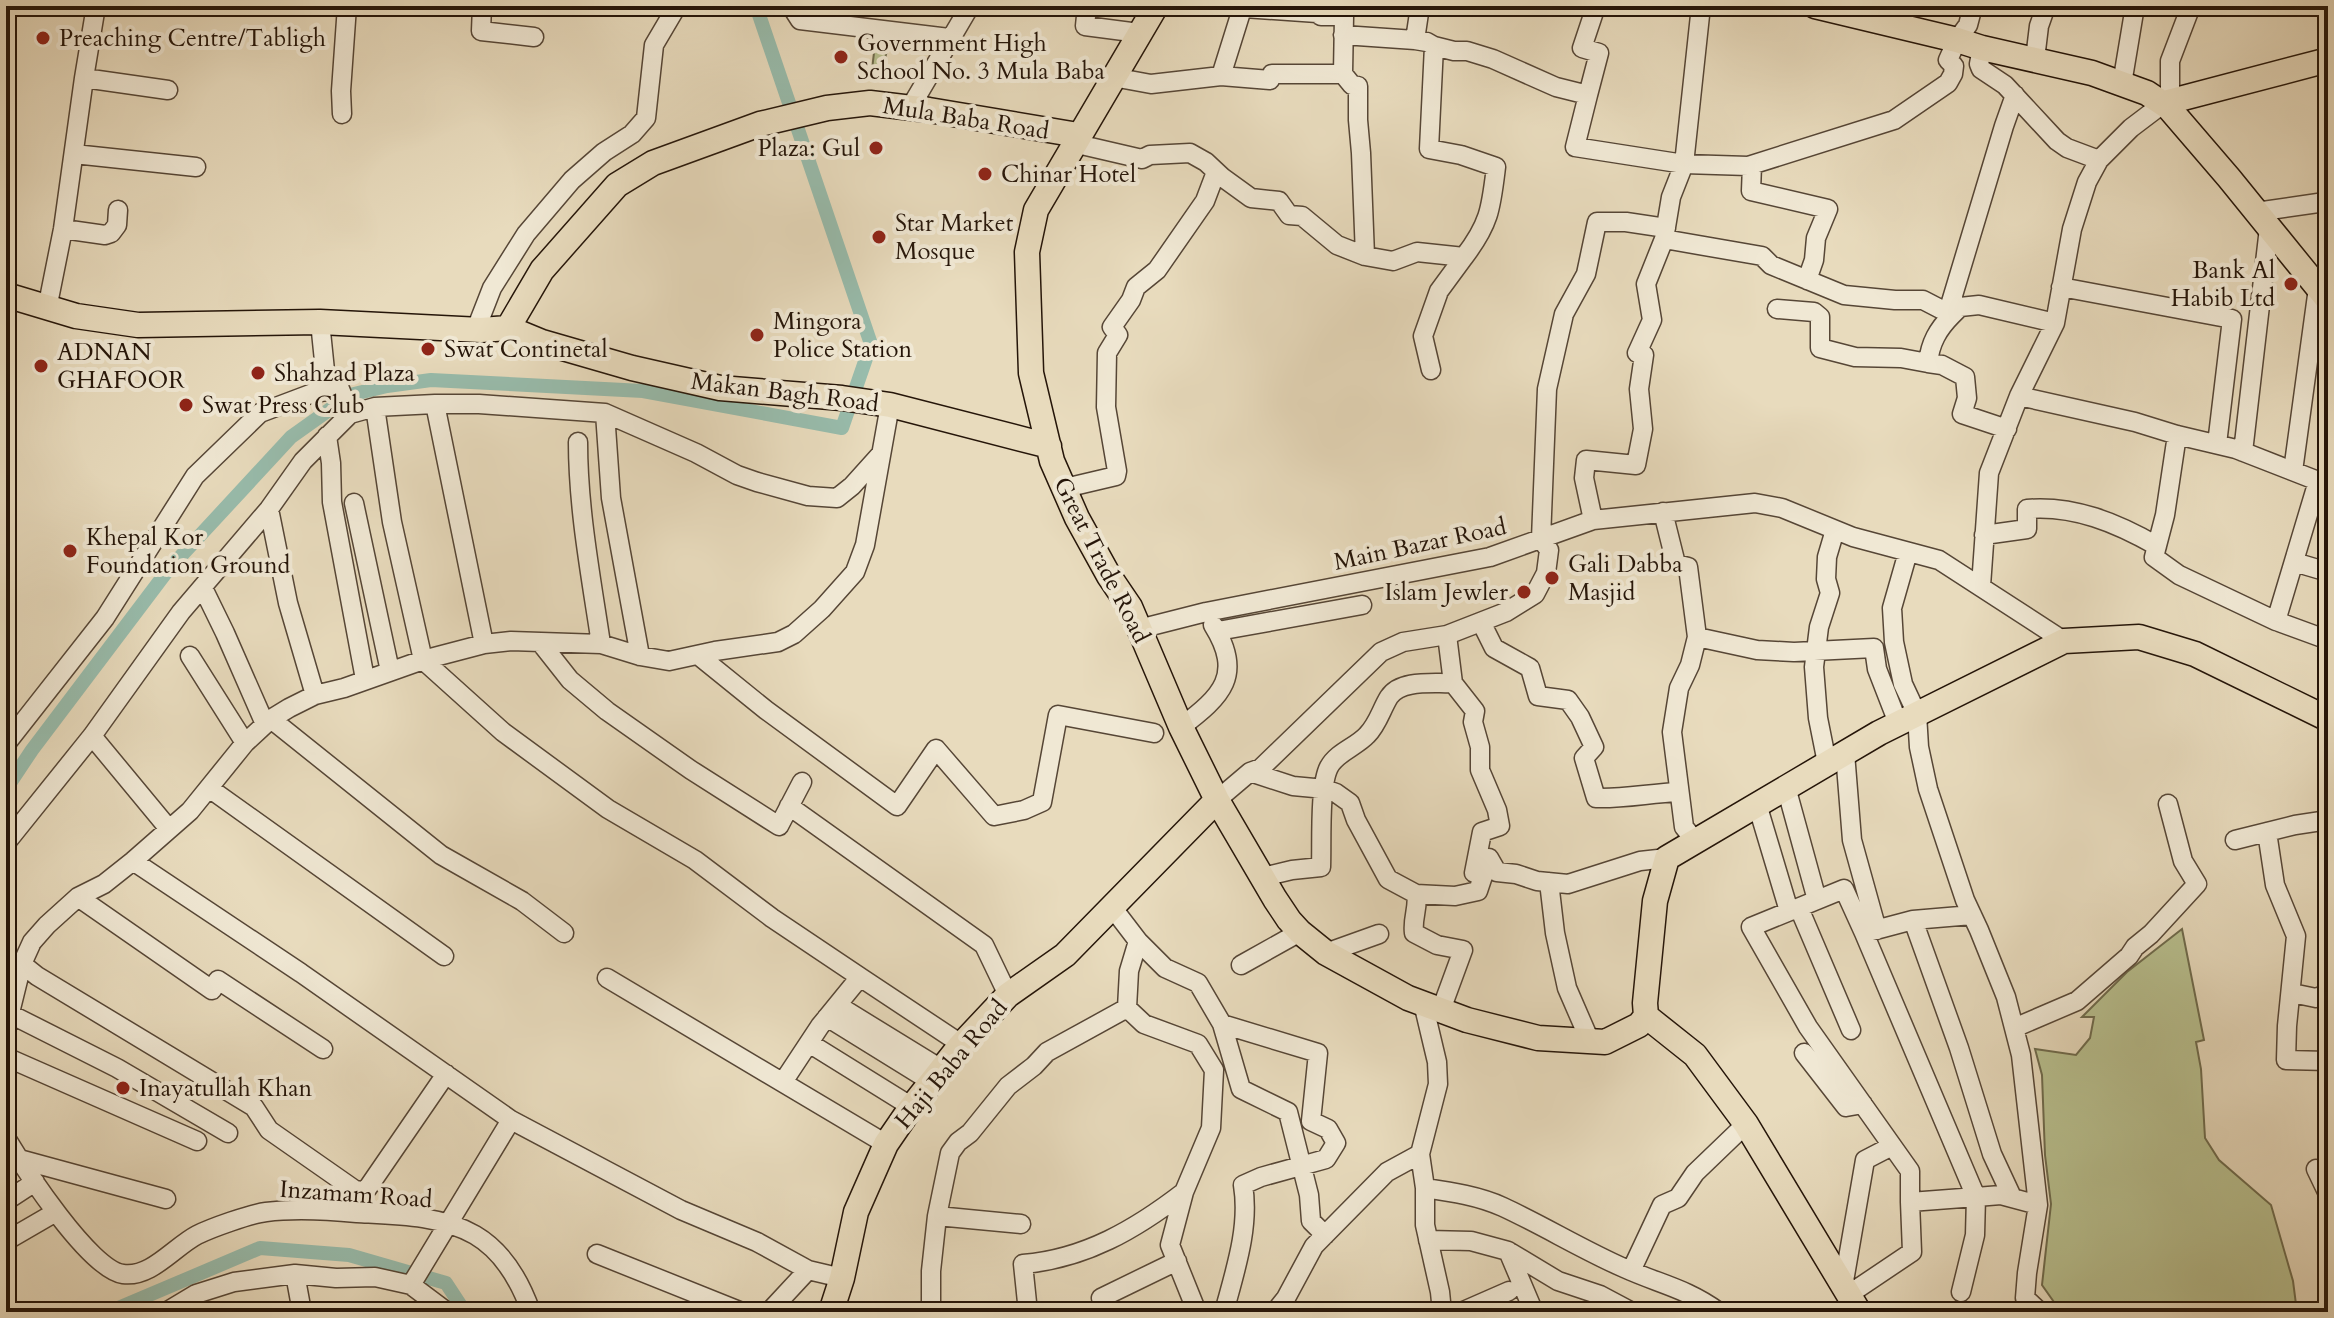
<svg xmlns="http://www.w3.org/2000/svg" width="2334" height="1318" font-family="Cardo,serif">
<style>
.green{fill:#b8c08f;stroke:#6e6a4c;stroke-width:2}
.lines{fill:none;stroke-linecap:round;stroke-linejoin:round}
.canal{stroke:#98bcac;stroke-width:14}
.minor-casing{stroke:#564636;stroke-width:21}
.major-casing{stroke:#251509;stroke-width:27}
.minor{stroke:#f0e8d4;stroke-width:18}
.major{stroke:#e8dbbd;stroke-width:24}
.poi-dot{fill:#8f2418;stroke:#f0e8d4;stroke-width:3}
.labels{text-anchor:middle;stroke-width:8;stroke-linejoin:round;paint-order:stroke}
.poi-label{font-size:24px;fill:#251509;stroke:#f0e8d4;text-anchor:start}
.street-label{font-size:24px;fill:#251509;stroke:#f0e8d4}
</style>
<rect width="100%" height="100%" fill="#e8dbbd"/>
<filter id="stains"><feTurbulence type="fractalNoise" baseFrequency=".0025" numOctaves="4"/><feColorMatrix values="0 0 0 0 .2 0 0 0 0 .09 0 0 0 0 .02 0 0 0 .5 -.17"/></filter>
<radialGradient id="worn" r=".72"><stop offset=".6" stop-color="#630" stop-opacity="0"/><stop offset="1" stop-color="#630" stop-opacity=".3"/></radialGradient>
<path class="green" d="M876 36 890 38 880 79 871 78Z
M2182 929 2204 1040 2196 1042 2201 1069 2205 1138 2219 1160 2271 1205 2293 1281 2297 1312H2061L2042 1285 2051 1204 2045 1155 2042 1075 2035 1049 2076 1055 2090 1038 2094 1017H2082L2127 972Z"/>
<g class="lines">
<path class="canal" d="M6 789 32 750 168 570 291 437 350 395 387 386 431 380 643 391 842 428 871 344 756 6
M109 1312 260 1248 349 1255 446 1283 465 1312"/>
<g class="minor-casing">
<path id="minor" d="M482 6 481 31 534 37
M791 6 800 20 949 38
M1087 6 1085 26 1139 33
M1416 6 1419 13 1415 40 1427 42 1434 46 1454 51H1467L1493 59 1556 87 1588 95 1575 147 1684 164 1748 166 1894 120 1948 83 1953 74 1954 66 1948 60 1957 40 1968 25 1973 6
M1244 8 1317 13 1321 16H1344L1343 74 1352 85 1358 86V120L1361 153 1365 256
M1343 35 1415 40
M1434 46 1429 149 1461 155 1496 167C1491 208 1490 223 1464 257
M1982 48 1979 64 1981 69 2005 85 2057 141 2067 148 2099 160
M2035 59 2039 26 2046 6
M1221 76 1270 80 1272 74H1343
M1113 77 1151 84 1221 76 1241 12 1245 6
M84 78 168 90
M2122 84 2135 6
M1588 95 1599 53 1582 48 1596 6
M910 108 970 6
M342 114 341 91 347 6
M1073 143 1142 159 1150 155 1190 153 1206 162 1222 177 1251 198 1279 201 1289 215 1302 216 1337 245 1365 256 1393 261 1417 252 1464 257 1439 291 1423 336 1431 370
M74 154 196 167
M1752 165 1751 191 1828 209 1816 238 1814 260 1807 280
M2256 212 2318 203H2328
M63 229 105 235 111 233 117 225 118 210
M1664 239 1762 256 1771 265 1844 295 1895 300H1923L1952 315 1960 307 1979 305 2055 323
M2061 287 2232 319 2217 444
M47 309 63 229 84 78 96 6
M1777 309 1814 312 1820 317V348L1855 357 1901 358 1928 363C1930 343 1938 329 1952 315
M1948 312 2004 126 2015 95
M320 322 327 390
M476 329 492 288 526 234 572 180 604 152 632 134 646 118 654 45 677 6
M1928 363 1942 365 1965 377 1967 398 1962 414 2007 429
M2019 396 2135 422 2177 435 2236 449 2318 481H2328
M435 404 484 644
M375 407 392 522 423 660 503 732 608 809 695 860 772 918 860 977 820 1026 783 1082
M605 413 611 498 640 656
M2177 435 2165 515 2154 557 2179 575 2276 621
M327 436 331 463 332 502 365 679
M578 442C578 509 591 577 601 644
M2243 452 2269 228
M2293 471 2318 288
M2318 481 2276 621 2328 640
M1065 488 1116 476 1117 471 1106 407 1107 353 1118 335 1112 327 1131 300 1136 287 1157 270 1205 201 1216 172
M354 503 390 671
M269 509 288 603 315 695
M1663 512 1676 564 1688 567 1697 637 1690 665 1679 688 1672 732 1684 827 1695 841
M1593 520 1584 478 1586 460 1636 465 1643 429 1639 389 1644 355 1637 353 1652 320 1646 284 1664 239 1671 197 1684 164 1701 6
M1984 535 2027 529V509C2074 505 2117 523 2157 546
M1908 552 1892 608 1894 642 1903 684 1917 714 1919 747 1928 789 1965 900 1979 930 2006 997 2021 1055 2038 1205 2027 1273 2025 1298 2040 1312
M2294 562 2328 572
M1981 586 1989 473 2019 396 2055 323 2072 229 2087 182 2099 160 2131 128 2164 103 2170 90V61L2191 6
M203 588 225 633 265 724
M1481 622 1494 648 1530 668 1538 696 1568 700 1580 717 1594 747 1584 758 1596 798C1624 799 1651 793 1679 792
M1139 629 1206 612 1490 557 1593 520 1755 503 1782 508 1853 537 1939 560 2064 641
M1218 631 1362 605
M1447 635 1453 683 1475 711 1473 722 1480 747V770L1497 810 1500 826 1482 832 1474 873
M1697 637 1757 650 1794 652 1874 648 1877 669 1898 723
M540 642 570 680 607 711 691 770 779 826 802 782
M698 655 766 710 897 806 936 749 994 816 1024 810 1042 802 1058 715 1154 733
M190 656 245 743
M271 719 441 855 522 901 564 933
M1181 727C1222 696 1244 675 1213 625
M92 736 169 829
M6 744 105 618 195 476 260 413 313 393 340 389 350 414
M1845 753 1852 840 1877 930
M1827 763 1818 718 1814 667 1819 627 1830 593 1826 579 1827 557 1835 530
M1250 772 1293 786 1325 789 1336 793 1350 803 1356 820 1388 879 1416 894 1455 896 1478 891 1489 858 1497 872 1516 874 1537 881 1568 884 1640 861 1667 858
M1786 787 1817 900
M209 788 444 956
M1217 800 1250 772 1261 768 1381 652 1403 642 1447 635 1506 612 1535 594 1546 573 1549 550 1541 539 1547 389 1564 314 1586 274 1597 222H1626L1666 228
M1757 804 1789 911
M789 806 984 945 1008 995
M2267 832 2275 885 2296 936 2287 1026 2286 1060 2328 1061
M2235 840 2295 825 2328 820
M6 843 92 736 181 612 269 509 303 461 350 414 375 407 435 404H479L605 413 696 453 737 475 757 482 808 496 837 498 852 486 879 456
M133 861 301 973 511 1120 681 1210 757 1242 808 1270 842 1278
M1263 877 1292 870 1321 867C1322 844 1319 786 1329 767 1337 752 1356 747 1367 735 1378 724 1381 710 1389 697 1401 679 1434 684 1453 683
M1549 882 1555 933 1567 988 1590 1041
M1416 894C1419 907 1412 917 1414 933L1437 945 1463 950 1441 1010
M78 897 212 990 218 980 323 1049
M1112 907 1138 941 1129 971 1127 1008 1144 1024 1198 1044 1214 1070 1211 1128 1184 1192 1170 1245 1197 1312
M1799 908 1851 1030
M1913 920 1959 1048 1992 1154 2012 1197
M1864 933 1976 1197 2001 1195 2038 1205
M1138 941 1165 968 1198 983 1222 1024 1241 1089 1288 1112 1309 1195 1311 1221 1325 1235
M1326 953 1379 934
M22 964 37 976 254 1107 269 1130 355 1190 362 1191 367 1189 446 1074
M1241 965 1300 932
M860 977 961 1044
M607 978 886 1144
M2292 993 2316 998 2326 994 2328 991
M1423 1003 1437 1062 1438 1084 1420 1154 1425 1188V1225L1440 1292 1442 1312
M837 1005 941 1069
M10 1014 117 1068 228 1133
M827 1017 932 1082
M1222 1024 1318 1053 1311 1121 1328 1129 1336 1143 1326 1159 1261 1177 1243 1185C1250 1227 1235 1271 1224 1312
M2014 1028 2077 1001 2129 956 2135 947 2151 934 2197 884 2183 861 2168 804
M6 1029 22 964 32 942 47 925 78 897 104 884 133 861 190 811 245 743 271 719 289 708 315 695 344 688 423 660 484 644 511 641 601 644 640 656 669 661 715 651 778 642 794 634 822 609 855 572 865 545 890 405
M809 1043 912 1107
M1804 1053 1846 1107 1863 1104
M6 1057 197 1141
M6 1138C24 1168 90 1270 123 1274 151 1278 174 1247 197 1235 211 1228 250 1214 266 1212 296 1208 326 1210 357 1213 396 1215 440 1215 475 1235 504 1252 520 1281 531 1312
M6 1167 19 1159 166 1199
M2316 1169 2328 1194
M1425 1188C1452 1192 1479 1196 1503 1207 1544 1226 1583 1250 1624 1268 1659 1284 1686 1288 1719 1312
M6 1201 35 1182
M937 1216 1021 1224
M1428 1240 1471 1241 1508 1251 1533 1310 1542 1312
M6 1241 56 1212
M1508 1251 1558 1281 1600 1295 1632 1312
M597 1254 742 1312
M1631 1271 1662 1205 1678 1198 1695 1173 1746 1124
M295 1274 302 1312
M411 1285 511 1120
M1843 1287 1865 1160 1892 1146
M1961 1292 1975 1235 1976 1197 1910 1202V1171L1808 1027 1751 927 1844 889 1864 933 1913 920 1972 915
M1848 1295 1912 1252 1910 1202
M1101 1298 1177 1261
M166 1312 196 1294 234 1282 295 1274 336 1278 375 1277 411 1285 447 1312
M769 1312 808 1270
M931 1312V1271L937 1216 950 1153 958 1142 970 1133 1008 1086 1034 1066 1047 1052 1127 1008
M1028 1312 1023 1264C1085 1259 1136 1229 1184 1192
M1275 1312 1286 1298 1314 1246 1387 1172 1420 1154
M1461 1312 1509 1291"/>
</g>
<g class="major-casing">
<path id="major" d="M1156 6 1036 210 1027 252 1031 373 1052 461 1077 518 1109 576 1130 607 1181 727 1217 800 1275 899 1289 920 1300 932 1326 953 1408 998 1467 1020 1538 1038 1605 1042 1639 1025 1646 1016 1645 1003 1655 901 1667 858 1879 733 2064 641 2139 637 2195 654 2328 719
M1815 6 1957 40 1982 48 2092 73 2147 93 2168 107 2229 178 2328 300
M2164 103 2328 60
M6 295 76 316 138 325 320 322 481 330 508 328 542 342 632 368 720 388 842 398 890 405 1049 446
M508 328 542 270 617 185 653 163 760 124 827 108 870 103 929 110 1078 135
M1646 1016 1695 1055 1746 1124 1859 1312
M831 1312 842 1278 856 1212 886 1144 910 1109 960 1046 1008 995 1065 955 1217 800"/>
</g>
<use href="#minor" class="minor"/>
<use href="#major" class="major"/>
</g>
<g class="poi-dot">
<circle cx="43" cy="38" r="8"/>
<circle cx="841" cy="57" r="8"/>
<circle cx="876" cy="148" r="8"/>
<circle cx="985" cy="174" r="8"/>
<circle cx="879" cy="237" r="8"/>
<circle cx="2291" cy="284" r="8"/>
<circle cx="757" cy="335" r="8"/>
<circle cx="428" cy="349" r="8"/>
<circle cx="41" cy="366" r="8"/>
<circle cx="258" cy="373" r="8"/>
<circle cx="186" cy="405" r="8"/>
<circle cx="70" cy="551" r="8"/>
<circle cx="1552" cy="578" r="8"/>
<circle cx="1524" cy="592" r="8"/>
<circle cx="123" cy="1088" r="8"/>
</g>
<g class="labels">
<g class="poi-label">
<text x="59" y="46">Preaching Centre/Tabligh</text>
<text x="857" y="51">Government High<tspan x="857" dy="28">School No. 3 Mula Baba</tspan></text>
<text x="860" y="156" text-anchor="end">Plaza: Gul</text>
<text x="1001" y="182">Chinar Hotel</text>
<text x="895" y="231">Star Market<tspan x="895" dy="28">Mosque</tspan></text>
<text x="2275" y="278" text-anchor="end">Bank Al<tspan x="2275" dy="28">Habib Ltd</tspan></text>
<text x="773" y="329">Mingora<tspan x="773" dy="28">Police Station</tspan></text>
<text x="444" y="357">Swat Continetal</text>
<text x="57" y="360">ADNAN<tspan x="57" dy="28">GHAFOOR</tspan></text>
<text x="274" y="381">Shahzad Plaza</text>
<text x="202" y="413">Swat Press Club</text>
<text x="86" y="545">Khepal Kor<tspan x="86" dy="28">Foundation Ground</tspan></text>
<text x="1568" y="572">Gali Dabba<tspan x="1568" dy="28">Masjid</tspan></text>
<text x="1508" y="600" text-anchor="end">Islam Jewler</text>
<text x="139" y="1096">Inayatullah Khan</text>
</g>
<g class="street-label">
<text transform="translate(966 118) rotate(9)" y="8">Mula Baba Road</text>
<text transform="translate(785 392) rotate(7)" y="8">Makan Bagh Road</text>
<text transform="translate(1420 544) rotate(-12)" y="8">Main Bazar Road</text>
<text transform="translate(1102 560) rotate(63)" y="8">Great Trade Road</text>
<text transform="translate(951 1064) rotate(-50)" y="8">Haji Baba Road</text>
<text transform="translate(356 1194) rotate(4)" y="8">Inzamam Road</text>
</g>
</g>
<rect width="2334" height="1318" fill="none" stroke="#e8dbbd" stroke-width="32"/>
<rect x="8" y="8" width="2318" height="1302" fill="none" stroke="#251509" stroke-width="4"/>
<rect x="16" y="16" width="2302" height="1286" fill="none" stroke="#251509" stroke-width="2"/>
<rect width="100%" height="100%" filter="url(#stains)"/>
<rect width="100%" height="100%" fill="url(#worn)"/>
</svg>
